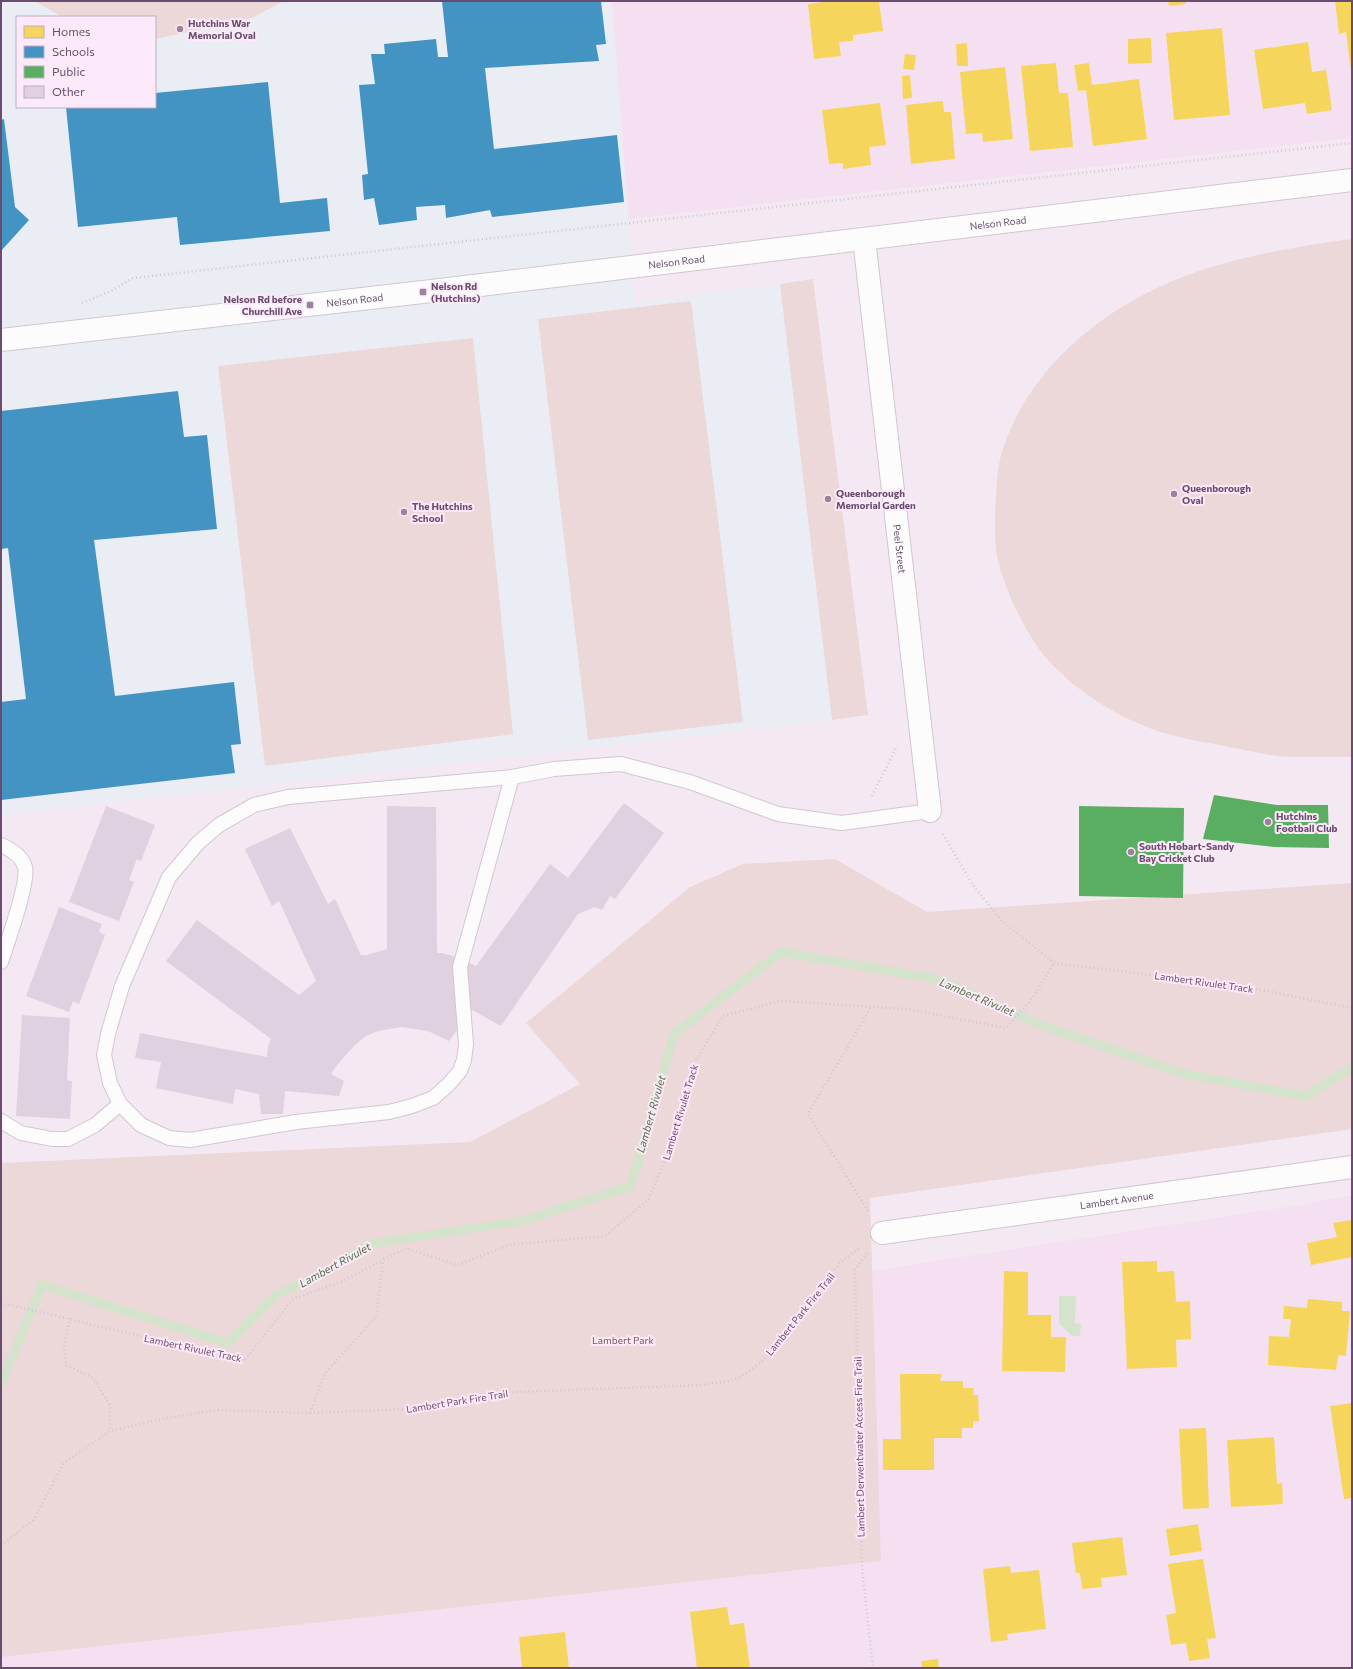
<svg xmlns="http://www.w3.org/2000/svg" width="1353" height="1669" font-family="Commissioner,sans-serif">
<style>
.residential{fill:#f5e0f2}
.education{fill:#eaeef4;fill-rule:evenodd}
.green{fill:#ecd7d9}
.water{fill:#d4e3cc}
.homes{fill:#f6d55c}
.schools{fill:#4393c3}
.public{fill:#5aae61}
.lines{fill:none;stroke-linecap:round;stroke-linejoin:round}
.stream{stroke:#d4e3cc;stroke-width:9}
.building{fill:#dfd1df}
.service-casing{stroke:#d2c6d1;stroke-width:16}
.minor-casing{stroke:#d2c6d1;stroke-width:24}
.tertiary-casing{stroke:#d2c6d1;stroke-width:24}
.path{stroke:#d2c7d3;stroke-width:2.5;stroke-dasharray:1 3;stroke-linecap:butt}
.service{stroke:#fdfcfd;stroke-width:14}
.minor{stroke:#fdfcfd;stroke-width:22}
.tertiary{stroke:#fdfcfd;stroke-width:22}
.poi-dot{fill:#9a849c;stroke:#fceafa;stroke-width:1.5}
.labels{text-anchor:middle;stroke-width:4;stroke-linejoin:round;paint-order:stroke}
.poi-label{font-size:10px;font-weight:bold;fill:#6a4d6e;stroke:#fceafa;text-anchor:start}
.street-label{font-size:10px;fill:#6a4d6e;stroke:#fceafa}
.park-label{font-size:10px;fill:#7e584c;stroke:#fceafa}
.water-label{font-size:11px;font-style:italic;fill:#517243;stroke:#fceafa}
</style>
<rect width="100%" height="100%" fill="#f4e9f2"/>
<path class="residential" d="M608 1H1352V138L629 219Z
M1352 1195V1668H1V1657L880 1561 870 1271 1299 1205Z"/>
<path class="education" d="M1 1H612L635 303 780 284 832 720 1 815ZM17 17H155V107H17Z"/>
<path class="green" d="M35 1H284L252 18 156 39 155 17H62Z
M1352 239V757C1327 756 1302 758 1278 756 1262 754 1245 750 1229 747 1211 743 1193 741 1176 736 1153 731 1123 718 1103 705 1082 692 1062 676 1046 658 1026 635 1003 586 997 556 994 539 995 515 996 497 997 479 998 460 1005 443 1023 393 1058 352 1101 321 1175 267 1263 251 1352 239Z
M813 279 868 715 832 720 780 284Z
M691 301 743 722 588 740 538 319Z
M473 338 513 734 265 766 218 366Z
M835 859 927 912 1352 883V1129L870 1198 881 1561 1 1657V1163L470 1142 580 1084 526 1023 690 887 743 864Z"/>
<path class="water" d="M1059 1296H1076L1075 1323 1081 1324 1080 1336H1072L1059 1324Z"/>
<path class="homes" d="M832 1H879L883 31 853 35V41L839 42 841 56 814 59 808 4Z
M1168 1H1185L1186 4 1169 6Z
M1335 1H1352V78L1346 32 1339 34Z
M1222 28 1230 115 1174 120 1166 33Z
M1151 38 1152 63 1128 64V39Z
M1308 42 1312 72 1326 70 1332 110 1307 114 1305 103 1263 109 1254 50Z
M967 43 968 66H957L956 44Z
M905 54 916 55 914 70 903 69Z
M1056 63 1059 93H1068L1073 147 1030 151 1021 66Z
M1089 63 1092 85 1139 79 1147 139 1093 146 1086 90 1078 91 1074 65Z
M1005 67 1013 139 983 142 982 133 966 134 960 72Z
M910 75 912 98 903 99 902 76Z
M943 101 944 112H951L955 159 911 164 906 105Z
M880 103 886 145 869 147 871 165 843 169V163L829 164 822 110Z
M1352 1220V1257L1311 1265 1307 1243 1337 1237 1333 1223Z
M1157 1261V1272L1174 1271 1176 1302 1190 1301 1191 1339 1176 1340 1177 1367 1127 1369 1122 1262Z
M1004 1271 1028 1272V1315H1051V1337H1066L1065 1372 1002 1371Z
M1308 1299 1342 1302V1311H1350L1346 1356 1338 1355 1336 1370 1268 1365 1269 1336 1289 1337 1291 1319H1283L1284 1306 1307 1308Z
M900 1374H942L940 1381H963V1388H974L973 1395H978L979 1421H973V1428H962V1438H934V1470H883V1439H901Z
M1352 1403V1498L1344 1499 1330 1406Z
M1206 1428 1209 1508 1183 1509 1179 1429Z
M1274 1437 1277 1484 1282 1483 1283 1504 1231 1507 1227 1440Z
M1198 1524 1202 1551 1170 1556 1166 1529Z
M1122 1537 1127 1575 1101 1578 1102 1587 1082 1589 1080 1573H1076L1072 1543Z
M1203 1559 1216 1638 1207 1639 1210 1658 1189 1661 1186 1643 1171 1645 1166 1615 1176 1613 1168 1564Z
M1010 1566 1011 1573 1039 1570 1046 1629 1007 1634 1008 1640 991 1642 983 1569Z
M727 1607 730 1625 744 1623 750 1668H697L690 1612Z
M565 1632 569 1668H522L519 1637Z
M938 1659 939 1668H922L921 1661Z"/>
<path class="schools" d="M442 1H601L606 44 596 45 599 61 485 68 494 149 617 135 624 202 492 217 490 210 446 218 445 205 416 207 417 220 379 225 374 198 364 200 362 175 368 174 359 85 375 84 371 54H385L384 44 436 39 438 57H448Z
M268 82 280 203 327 198 330 231 180 245 177 217 78 227 66 107H155V93Z
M4 119 15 207 29 220 1 251V120Z
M178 391 184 437 207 435 217 529 94 540 115 696 234 682 241 744 231 745 235 773 1 800V702L26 699 8 548 1 549V411Z"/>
<path class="public" d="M1214 795 1277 805H1328L1329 848 1274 847 1203 839Z
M1079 806 1184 808 1183 898 1079 896Z"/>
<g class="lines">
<path class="stream" d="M1 1383 42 1285 228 1343 276 1295 324 1273 368 1244 522 1221 631 1186 674 1034 781 952 942 980 1041 1025 1184 1074 1306 1096 1352 1067"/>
</g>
<path class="building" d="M624 803 664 833 615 899 610 896 602 910 595 907 578 914 501 1026 472 1010 449 1041 428 1031 415 1029 401 1027 378 1031 366 1036 355 1045 337 1065 331 1074 344 1081 339 1096 285 1091 283 1114H261L259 1094 235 1089 233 1104 156 1088 161 1062 135 1058 140 1033 267 1057 268 1046 271 1039 166 961 197 920 299 995 316 981 279 901 272 906 245 849 290 828 328 904 335 899 361 955H367L387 949V806L436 807 437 953H442L457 957 476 966 550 864 568 878Z
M106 806 155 825 141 861 137 859 129 880 134 882 119 921 69 902Z
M59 907 102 924 99 932 105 935 79 1004 73 1001 69 1012 26 996Z
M22 1015 70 1018 67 1080 72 1081 70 1119 16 1116Z"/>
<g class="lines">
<g class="service-casing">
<path id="service" d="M512 777 460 967 466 1044 464 1060 460 1071 448 1085 433 1098 412 1106 389 1112 296 1122 190 1140 169 1138 141 1125 120 1104 110 1083 104 1055 108 1034 122 986 169 877 198 843 219 825 254 805 288 797 512 777 554 769 621 764 690 782 778 814 842 823 930 811
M1 845C10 849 22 856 25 867 29 882 7 944 1 962
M1 1121 21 1133 52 1139H68L95 1125 120 1104"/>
</g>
<g class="minor-casing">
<g id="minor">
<path id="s1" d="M864 239 930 811"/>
<path id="s2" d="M882 1233 1352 1167"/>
</g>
</g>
<g class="tertiary-casing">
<g id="tertiary">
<path id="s3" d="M1 340 423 292 1352 180"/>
</g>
</g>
<path class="path" d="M82 303 111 291 133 278 1352 143
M872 796 896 748
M943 834 973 885 1002 921 1054 963 1241 986 1352 1008
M868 1211 808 1114 871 1007
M867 1253 855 1270 862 1568 873 1668
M1 1306 6 1304C85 1322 164 1343 244 1361L293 1299 343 1281 406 1248 457 1265 509 1245 605 1236 648 1200 673 1142 694 1063 723 1016 782 1001 906 1009 1006 1028 1032 999 1054 963
M70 1318 64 1347 66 1365 93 1378 110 1405V1431
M310 1413 325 1373 376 1317 383 1260
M1 1545 33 1521 63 1464 110 1431 167 1418 216 1410 310 1413 412 1409 490 1393 702 1385C711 1383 721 1383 730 1381 778 1364 809 1295 844 1259 849 1255 856 1251 861 1247"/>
<use href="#service" class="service"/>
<use href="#minor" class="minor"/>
<use href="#tertiary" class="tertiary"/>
</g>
<g class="poi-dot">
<circle cx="180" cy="29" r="4"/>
<rect x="419" y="288" width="8" height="8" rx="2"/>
<rect x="306" y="301" width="8" height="8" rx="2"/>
<circle cx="1174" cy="494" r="4"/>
<circle cx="828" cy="499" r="4"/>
<circle cx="404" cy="512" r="4"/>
<circle cx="1268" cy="822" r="4"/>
<circle cx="1131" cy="852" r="4"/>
</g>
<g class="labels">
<g class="poi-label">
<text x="188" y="27">Hutchins War<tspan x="188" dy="12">Memorial Oval</tspan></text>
<text x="431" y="290">Nelson Rd<tspan x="431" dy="12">(Hutchins)</tspan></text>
<text x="302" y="303" text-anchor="end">Nelson Rd before<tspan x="302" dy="12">Churchill Ave</tspan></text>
<text x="1182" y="492">Queenborough<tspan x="1182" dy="12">Oval</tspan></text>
<text x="836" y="497">Queenborough<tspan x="836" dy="12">Memorial Garden</tspan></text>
<text x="412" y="510">The Hutchins<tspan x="412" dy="12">School</tspan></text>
<text x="1276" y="820">Hutchins<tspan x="1276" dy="12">Football Club</tspan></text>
<text x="1139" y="850">South Hobart-Sandy<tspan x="1139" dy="12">Bay Cricket Club</tspan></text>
</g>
<g class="street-label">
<text dy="4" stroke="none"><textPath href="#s3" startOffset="1004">Nelson Road</textPath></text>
<text dy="4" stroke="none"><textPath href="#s3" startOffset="680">Nelson Road</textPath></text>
<text dy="4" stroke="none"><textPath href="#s3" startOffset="356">Nelson Road</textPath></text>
<text dy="4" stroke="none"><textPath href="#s1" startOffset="312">Peel Street</textPath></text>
<text transform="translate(1204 982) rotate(8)" y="4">Lambert Rivulet Track</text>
<text transform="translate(680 1112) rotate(-73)" y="4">Lambert Rivulet Track</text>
<text dy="4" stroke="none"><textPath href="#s2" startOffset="237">Lambert Avenue</textPath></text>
<text transform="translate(800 1314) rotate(-51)" y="4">Lambert Park Fire Trail</text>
<text transform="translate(193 1348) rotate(12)" y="4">Lambert Rivulet Track</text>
<text transform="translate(457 1401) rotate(-9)" y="4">Lambert Park Fire Trail</text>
<text transform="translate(859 1447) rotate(-91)" y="4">Lambert Derwentwater Access Fire Trail</text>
</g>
<g class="park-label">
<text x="623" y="1344">Lambert Park</text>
</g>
<g class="water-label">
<text transform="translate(977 997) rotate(23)" y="4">Lambert Rivulet</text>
<text transform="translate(651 1114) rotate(-74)" y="4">Lambert Rivulet</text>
<text transform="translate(335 1265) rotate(-29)" y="4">Lambert Rivulet</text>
</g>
</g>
<rect width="1353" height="1669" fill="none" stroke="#6a4d6e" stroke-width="4"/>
<rect x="16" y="16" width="140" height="92" fill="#fceafa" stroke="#c2abc2"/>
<rect x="24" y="26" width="20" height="12" fill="#f6d55c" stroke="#c2abc2"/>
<text x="52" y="36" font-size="12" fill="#6a4d6e">Homes</text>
<rect x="24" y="46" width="20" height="12" fill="#4393c3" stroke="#c2abc2"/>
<text x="52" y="56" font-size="12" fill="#6a4d6e">Schools</text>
<rect x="24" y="66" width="20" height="12" fill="#5aae61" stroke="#c2abc2"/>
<text x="52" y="76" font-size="12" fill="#6a4d6e">Public</text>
<rect x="24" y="86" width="20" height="12" fill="#dfd1df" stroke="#c2abc2"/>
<text x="52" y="96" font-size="12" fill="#6a4d6e">Other</text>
</svg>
